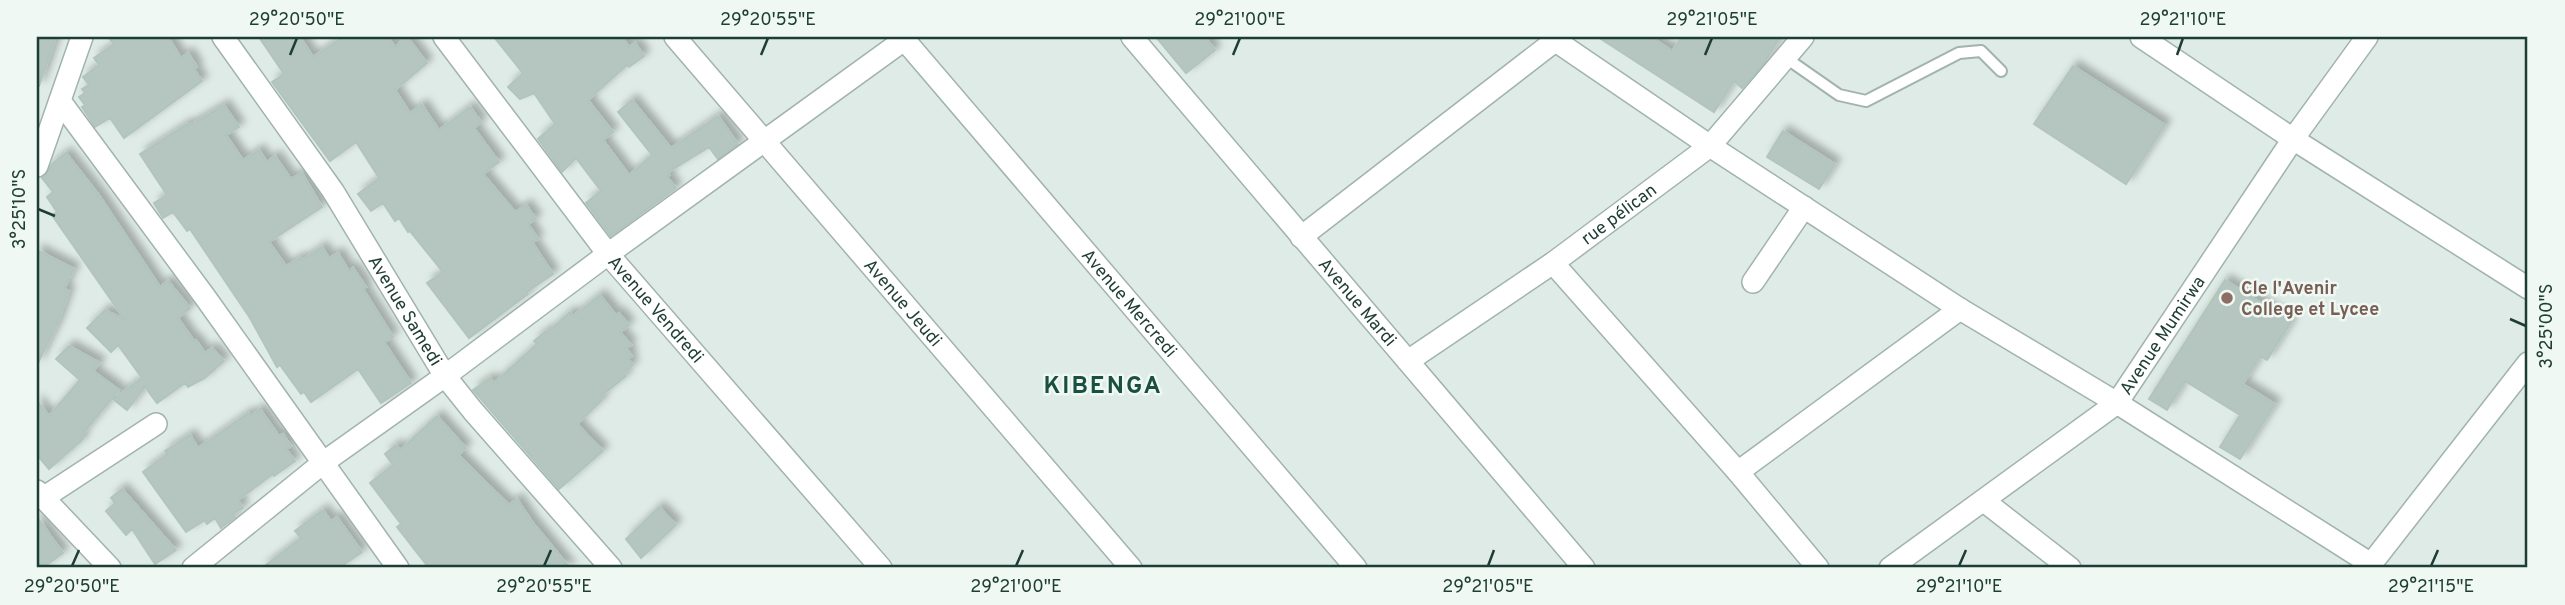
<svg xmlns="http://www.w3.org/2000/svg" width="2565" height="605" font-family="Overpass,sans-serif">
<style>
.building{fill:#b4c6bf;stroke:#b1c5bd;stroke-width:2;filter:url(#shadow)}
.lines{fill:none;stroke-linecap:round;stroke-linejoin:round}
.service-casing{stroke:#a1b3ad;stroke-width:14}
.minor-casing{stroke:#a1b3ad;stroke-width:24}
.service{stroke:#fff;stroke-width:10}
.minor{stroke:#fff;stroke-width:21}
.ticks{fill:none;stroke:#1e3d34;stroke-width:2.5}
.education-dot{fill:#8d6e63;stroke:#eff8f3;stroke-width:2.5}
.labels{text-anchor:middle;stroke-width:5;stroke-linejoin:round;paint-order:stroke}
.street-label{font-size:18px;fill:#1e3d34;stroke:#eff8f3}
.education-label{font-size:18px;font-weight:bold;fill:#785e54;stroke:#eff8f3;text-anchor:start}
.district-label{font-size:24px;font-weight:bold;letter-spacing:2px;fill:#195042;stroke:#eff8f3}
.neatline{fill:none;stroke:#1e3d34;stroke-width:2.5}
.ticks-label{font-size:18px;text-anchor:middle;fill:#1e3d34}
</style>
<defs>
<filter id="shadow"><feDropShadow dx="5.5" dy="-5.5" stdDeviation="3.5" flood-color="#0004"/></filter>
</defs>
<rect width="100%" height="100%" fill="#dfebe6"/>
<path class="building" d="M37 37H56L39 86H37Z
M108 37H168L181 58 188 53 197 67 194 69 202 81 124 138 110 118 95 127 82 107 85 105 79 97 85 93 82 89 89 85 83 77 99 65 94 58 114 44Z
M259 37H300L313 57 343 37H388L395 47 407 37 427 63 395 90 410 113 422 105 439 130 470 107 481 122 474 128 499 162 483 174 515 212 526 205 536 219 528 224 538 239 532 242 553 274 527 292 528 294 469 338 427 283 443 272 410 231 408 232 399 218 395 221 383 203 371 211 358 194 379 178 356 142 330 161 272 82 284 74Z
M494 37H622L629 47 635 43 644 56 629 67 627 65 588 100 613 132 603 140 629 175 652 155 618 112 632 100 671 148 718 116 738 144 718 159 709 147 667 173 669 175 667 177 676 188 611 236 586 203 601 191 576 158 562 172 538 139 555 124 534 93 520 99 508 87 523 73Z
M1156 37H1205L1215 50 1186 73Z
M1598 37H1651L1672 51 1682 37H1780L1765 62 1742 88 1734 81 1714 112Z
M2073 66 2165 125 2126 184 2034 124Z
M224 105 239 127 226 135 243 160 259 150 267 162 275 156 291 179 302 173 322 207 269 242 286 266 300 258 302 260 322 247 329 258 338 253 349 271 353 268 366 287 363 289 393 337 384 342 411 383 381 403 358 369 311 402 304 392 301 394 280 365 277 367 250 318 190 229 187 231 173 212 163 218 154 203 167 195 140 154 187 124 188 126Z
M1783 131 1835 164 1819 189 1767 157Z
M66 153 99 195 160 287 168 281 190 308 178 318 194 341 196 340 205 353 212 348 224 361 205 378 188 387 185 383 157 403 145 387 127 410 113 399 142 378 118 345 111 352 87 328 105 310 125 320 52 215 57 212 47 197 53 192 42 178 46 175 52 164Z
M37 250 74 269 64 289 69 291 58 322 37 365Z
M2225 280 2291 322 2267 360 2260 356 2243 384 2275 404 2240 459 2220 447 2240 415 2185 381 2167 410 2149 399Z
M600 295 616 315 619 313 629 325 620 332 631 345 626 348 632 356 628 359 633 365 624 373 626 376 600 397 602 400 577 424 603 451 559 489 473 390 490 378 494 383 537 344 534 341 546 331 547 333 570 312 573 316Z
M69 346 100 363 93 371 119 390 81 436 83 439 49 469 37 455V401L49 416 80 380 56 359Z
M260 409 279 436 283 434 291 446 286 449 295 461 274 476 273 474 238 500 243 508 233 514 235 517 221 528 215 518 207 524 205 520 186 532 143 472 167 454 165 451 190 435 198 448 248 413 251 416Z
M437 416 466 448 458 455 509 505 517 499 533 523 570 568H429L397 527 401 524 370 483 393 465 385 454 396 445 400 450Z
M122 489 176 550 155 564 132 529 126 535 106 511 115 503 111 498Z
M659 507 676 525 641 558 626 539Z
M323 510 331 521 337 517 362 552 339 568H262L301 538 295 531Z
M37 517 63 553 42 568H37Z"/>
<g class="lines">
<g class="service-casing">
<path id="service" d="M1786 58 1839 95 1866 101 1959 53 1981 51 2001 71"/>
</g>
<g class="minor-casing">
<g id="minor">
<path id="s1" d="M223 37 333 191 445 376 473 411 611 568"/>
<path id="s2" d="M444 37 608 254 881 568"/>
<path id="s3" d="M675 37 1131 568"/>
<path id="s4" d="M902 37 1356 568"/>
<path id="s5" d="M1132 37 1584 568"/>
<path d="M1550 37 1710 146 1960 309 2117 403 2371 564"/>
<path d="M2141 37 2293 139 2528 288"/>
<path d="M60 101 205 297 398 568"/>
<path d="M37 166 82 37"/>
<path d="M1301 237 1560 37"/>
<path d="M1553 263 1738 472 1818 568"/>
<path d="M1753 282 1804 207"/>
<path id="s6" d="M1408 361 1553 263 1710 146 1803 37"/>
<path d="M1738 472 1960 309"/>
<path d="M37 491 110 568"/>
<path d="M43 498 156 424"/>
<path d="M1984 501 2070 568"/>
<path d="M193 568 324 462 445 376 608 254 908 37"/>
<path id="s7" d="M1890 568 2117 403 2293 139 2367 37"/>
<path d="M2368 568 2528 363"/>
</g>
</g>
<use href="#service" class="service"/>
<use href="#minor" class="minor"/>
</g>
<path class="ticks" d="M290 55 297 38M761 55 768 38M1233 55 1240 38M1705 55 1712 38M2177 55 2183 38M38 209 55 216M2510 319 2526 326M72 566 79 550M544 566 551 550M1016 566 1023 550M1488 566 1494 550M1959 566 1966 550M2431 566 2438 550"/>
<circle class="education-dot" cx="2227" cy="298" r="7"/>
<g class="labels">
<g class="street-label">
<text dy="6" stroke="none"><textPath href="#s6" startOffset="257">rue pélican</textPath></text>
<text dy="6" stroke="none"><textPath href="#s4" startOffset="350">Avenue Mercredi</textPath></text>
<text dy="6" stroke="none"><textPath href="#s3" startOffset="350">Avenue Jeudi</textPath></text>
<text dy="6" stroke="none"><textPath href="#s5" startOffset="348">Avenue Mardi</textPath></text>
<text dy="6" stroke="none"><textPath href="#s2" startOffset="345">Avenue Vendredi</textPath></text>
<text dy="6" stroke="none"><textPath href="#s1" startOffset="329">Avenue Samedi</textPath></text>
<text dy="6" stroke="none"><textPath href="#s7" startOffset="362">Avenue Mumirwa</textPath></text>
</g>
<g class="education-label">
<text x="2241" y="294">Cle l'Avenir<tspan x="2241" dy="21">College et Lycee</tspan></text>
</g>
<g class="district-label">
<text x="1103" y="393">KIBENGA</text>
</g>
</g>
<rect width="2565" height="605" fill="none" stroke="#eff8f3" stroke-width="77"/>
<rect x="38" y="38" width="2488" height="528" class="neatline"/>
<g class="ticks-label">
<text x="297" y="25">29°20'50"E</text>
<text x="768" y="25">29°20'55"E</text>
<text x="1240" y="25">29°21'00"E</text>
<text x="1712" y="25">29°21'05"E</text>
<text x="2183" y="25">29°21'10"E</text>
<text transform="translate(19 209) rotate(-90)" y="6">3°25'10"S</text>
<text transform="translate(2546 326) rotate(-90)" y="6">3°25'00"S</text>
<text x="72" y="592">29°20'50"E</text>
<text x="544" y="592">29°20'55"E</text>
<text x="1016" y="592">29°21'00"E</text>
<text x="1488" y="592">29°21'05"E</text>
<text x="1959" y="592">29°21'10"E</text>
<text x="2431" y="592">29°21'15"E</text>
</g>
</svg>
